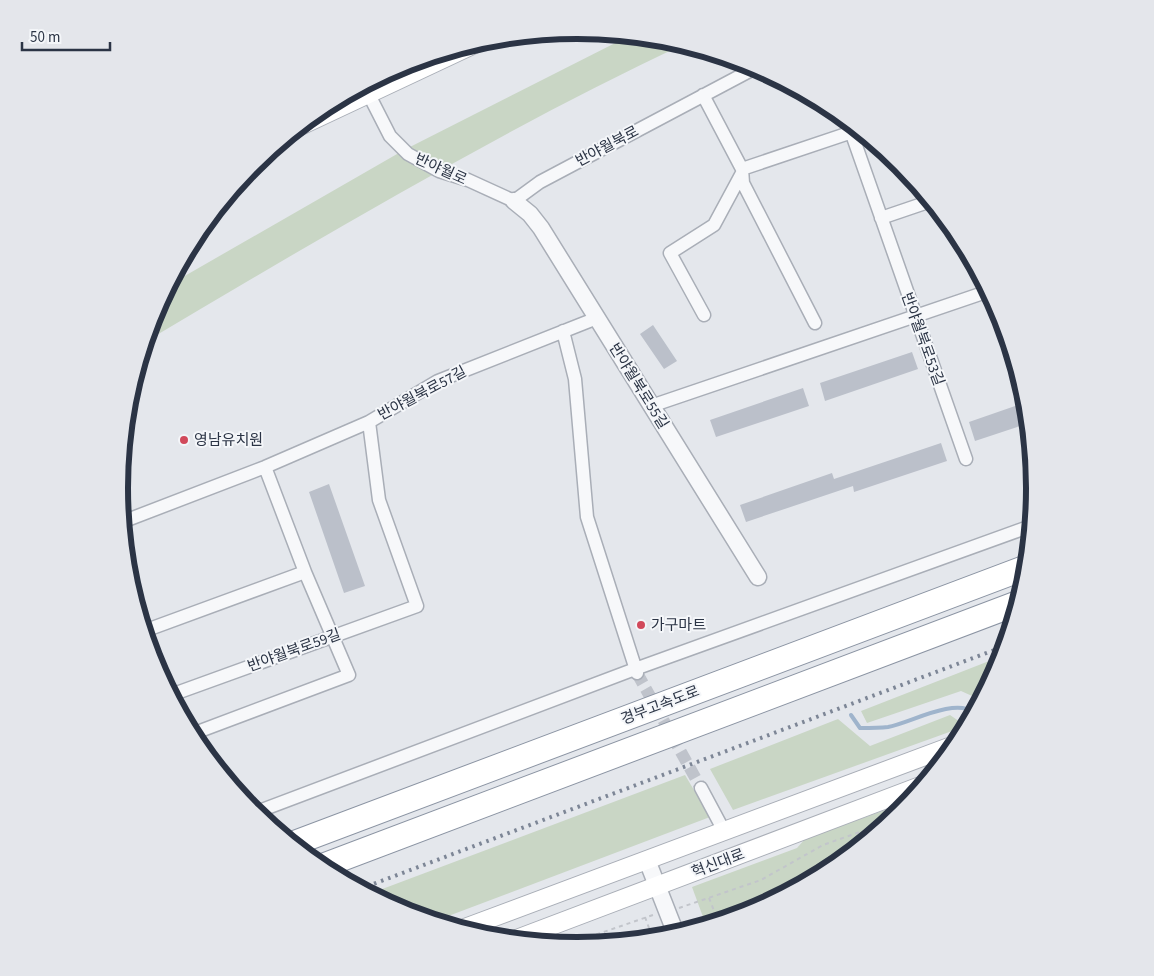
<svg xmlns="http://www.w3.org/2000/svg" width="1154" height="976" font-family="'Source Sans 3','Noto Sans KR',sans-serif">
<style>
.green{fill:#c9d6c5}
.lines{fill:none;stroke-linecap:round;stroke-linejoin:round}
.stream{stroke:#9fb4cc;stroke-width:4}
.building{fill:#bbc0ca}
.minor-tunnel{stroke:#bfc3cb;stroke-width:12;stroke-dasharray:12 6;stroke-linecap:butt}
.minor-casing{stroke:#a9aeb7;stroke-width:15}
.tertiary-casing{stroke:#a9aeb7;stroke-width:19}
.secondary-casing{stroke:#a9aeb7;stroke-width:20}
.motorway-casing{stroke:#8b94a3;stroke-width:26}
.path{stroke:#c2c5cb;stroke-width:2;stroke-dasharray:4 4;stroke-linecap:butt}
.minor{stroke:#f7f8fa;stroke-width:12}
.tertiary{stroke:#f7f8fa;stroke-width:16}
.secondary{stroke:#fff;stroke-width:18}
.motorway{stroke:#fff;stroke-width:24}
.rail{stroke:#7d8696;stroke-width:4;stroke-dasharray:2.5 5;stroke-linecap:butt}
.poi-dot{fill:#d1495b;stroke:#f4f6f9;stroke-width:2}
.labels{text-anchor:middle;stroke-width:4;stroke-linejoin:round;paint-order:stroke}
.street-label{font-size:15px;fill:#2b3445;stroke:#f4f6f9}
.poi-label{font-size:15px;fill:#2b3445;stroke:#f4f6f9;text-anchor:start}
.rim{fill:none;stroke:#2b3445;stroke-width:6}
</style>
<rect width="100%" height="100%" fill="#e4e7ec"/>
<path class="green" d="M631 35 667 39 684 44C498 132 322 237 145 342L154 312 169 285 404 150Z
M1002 656 981 700 961 691 867 723 861 711Z
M950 715 966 726 733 810 710 769 838 719 870 746Z
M685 775 710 817 435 921 401 911 369 894Z
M910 801 901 812 831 869 752 911 706 925 692 887 797 848 805 839Z"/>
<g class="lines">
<path class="stream" d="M851 715 860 728C869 728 879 728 888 727 910 723 953 698 974 712"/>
</g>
<path class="building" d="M653 325 677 361 664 369 640 334Z
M912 352 918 369 825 401 820 383Z
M803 388 809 406 716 437 710 420Z
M1027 402 1029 423 975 441 969 422Z
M941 443 947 461 854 492 853 486 746 522 740 505 832 473 834 479Z
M329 484 365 586 344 593 309 492Z"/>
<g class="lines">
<path class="minor-tunnel" d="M637 673 701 788"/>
<g class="minor-casing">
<path id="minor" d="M364 85 390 136 408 154 439 171 468 180 514 201 540 182 757 67
M703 95 742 169 743 183 815 323
M847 120 966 459
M742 169 858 130
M881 218 931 201
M704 315 670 253 714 225 742 173
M563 331 575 379 587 517 637 673
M651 406 989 291
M122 522 265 467 369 422
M144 631 305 572 265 467
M171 695 417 606 379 500 369 422 438 381 597 318
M192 734 349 675 305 572
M701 788 724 831
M254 813 635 669 1031 526"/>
</g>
<g class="tertiary-casing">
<path id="tertiary" d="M514 201 530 214 541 228 758 577
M647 860 676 934"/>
</g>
<g class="secondary-casing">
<path id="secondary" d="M298 127 481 41
M462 929 957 744
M514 940 923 785"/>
</g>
<g class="motorway-casing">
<path id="motorway" d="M292 844 1027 567
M320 867 1018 603"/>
</g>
<path class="path" d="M709 898 718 921
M679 908 761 880 823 845 888 822
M645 917 653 939
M718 922 747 913
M566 945 653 915"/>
<use href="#minor" class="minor"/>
<use href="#tertiary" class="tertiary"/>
<use href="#secondary" class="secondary"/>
<use href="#motorway" class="motorway"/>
<path class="rail" d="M360 889 1005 646"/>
</g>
<g class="poi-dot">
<circle cx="184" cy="440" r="5"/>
<circle cx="641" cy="625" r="5"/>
</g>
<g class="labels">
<g class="street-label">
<text transform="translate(607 146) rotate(-28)" y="5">반야월북로</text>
<text transform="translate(441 169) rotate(24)" y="5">반야월로</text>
<text transform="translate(923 339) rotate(70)" y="5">반야월북로53길</text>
<text transform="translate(639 386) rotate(58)" y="5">반야월북로55길</text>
<text transform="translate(422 393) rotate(-28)" y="5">반야월북로57길</text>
<text transform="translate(294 650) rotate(-20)" y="5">반야월북로59길</text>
<text transform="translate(660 705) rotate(-21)" y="5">경부고속도로</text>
<text transform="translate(718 863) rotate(-21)" y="5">혁신대로</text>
</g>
<g class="poi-label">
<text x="194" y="445">영남유치원</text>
<text x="651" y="630">가구마트</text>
</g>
</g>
<path d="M0 0H1154V976H0ZM128 488a449 449 0 1 1 898 0a449 449 0 1 1-898 0Z" fill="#e4e6eb" fill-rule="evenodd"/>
<path class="rim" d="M128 488a449 449 0 1 1 898 0a449 449 0 1 1-898 0Z"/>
<path d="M22 42v8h88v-8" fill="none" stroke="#2b3445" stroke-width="2.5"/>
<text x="30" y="42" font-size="15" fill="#2b3445" stroke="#f4f6f9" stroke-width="4" paint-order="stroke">50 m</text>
</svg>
